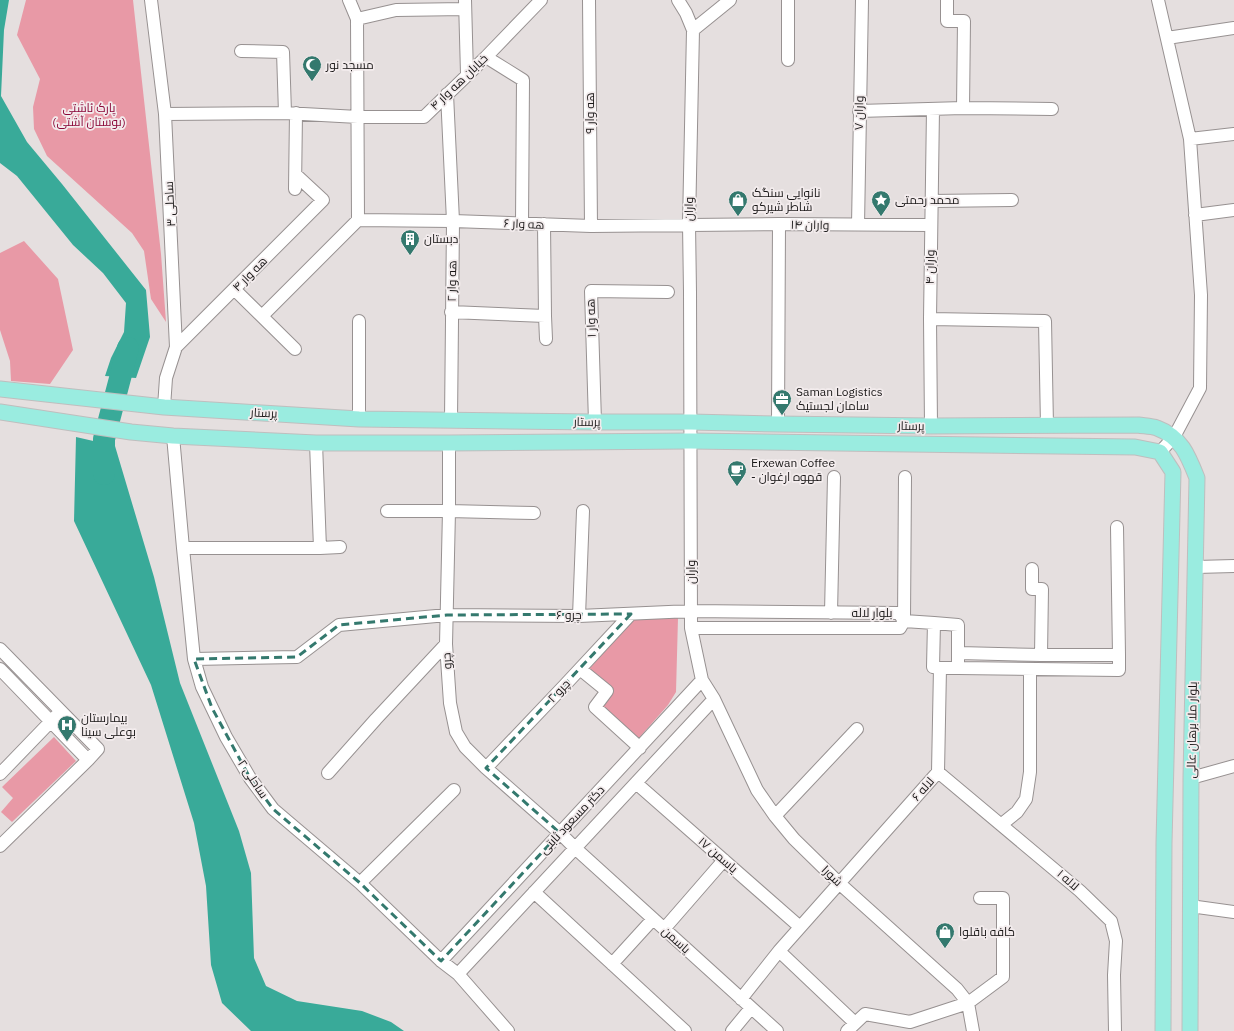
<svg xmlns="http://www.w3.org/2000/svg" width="1234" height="1031" font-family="'IBM Plex Sans',Cairo,sans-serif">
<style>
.green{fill:#e899a6}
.water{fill:#39aa99}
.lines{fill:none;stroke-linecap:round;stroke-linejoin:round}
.river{stroke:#39aa99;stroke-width:22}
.minor-casing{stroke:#979191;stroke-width:14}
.major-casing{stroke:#bfbebe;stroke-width:17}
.minor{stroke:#fff;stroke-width:12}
.major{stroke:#9aece0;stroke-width:15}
.marked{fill:none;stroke:#34796e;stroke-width:3;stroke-dasharray:8 5;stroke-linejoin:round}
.labels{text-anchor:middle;stroke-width:3.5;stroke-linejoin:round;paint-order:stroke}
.poi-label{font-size:12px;fill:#191717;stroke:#f3eced;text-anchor:start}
.street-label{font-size:12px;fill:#191717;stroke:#f3eced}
.park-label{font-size:12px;fill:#8a0738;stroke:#f3eced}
</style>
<rect width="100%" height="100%" fill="#e5dfdf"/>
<path class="green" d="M26 0H133L161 254 166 322 151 299 144 251 132 233 47 156 34 129 33 107 40 79 17 35Z
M24 241 58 279 73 350 50 384 11 381 10 361 0 330V253Z
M678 618 676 692 668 705 638 739 601 706 613 689 588 670 634 619Z
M54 737 76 761 12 822 1 812 13 798 2 787Z"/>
<path class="water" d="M0 0H9L4 30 1 96 27 142 62 184 146 290 150 337 136 378 105 376 111 358 124 332 126 303 103 273 73 245 17 176 0 163Z
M76 437 115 446 154 577 180 683 239 831 251 873 254 958 266 986 297 1001 362 1011 391 1022 404 1031H251L222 1003 211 965 206 886 194 823 151 685 74 521Z"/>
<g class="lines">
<path class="river" d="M104 474V439L128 348"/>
<g class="minor-casing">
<path id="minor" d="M151 0 165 114 176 347 166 378 164 407
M349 0 357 19 358 220
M465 0 467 74
M589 0 591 226
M678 0 686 13 693 30 689 224 690 292 691 628 702 680 714 699 757 790 775 816 794 839 839 883 957 989 968 1003 973 1031
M947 0V21H964L963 108
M1158 0 1190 139 1201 295 1200 388 1174 437 1160 452
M357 19 396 10 465 9
M693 30 730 0
M1167 38 1234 28
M241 51 283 52 285 113
M486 57 523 80 522 223
M788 60V0
M447 94 453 221 451 420
M859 111 963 108 1052 109
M165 114 285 113 358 117H424L486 57 541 0
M1190 139 1234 134
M295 189 296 113
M931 201 1012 200
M1195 215 1234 210
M358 220 453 221 591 226 779 224 931 225
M544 224 545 316 546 339
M858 225 862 0
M234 289 295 349
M451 312 545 316
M262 316 358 220
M930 319 1045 321 1047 426
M359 321V419
M176 347 323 200 296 175
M595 422 591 291 668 292
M778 424 779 224
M931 426 930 319 933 109
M173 436 183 548 194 659 202 687 226 737 250 778 273 809 360 883 441 961 458 974 508 1031
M316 443 320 548
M449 443V511L446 644 450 703 456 732 465 747 486 768 560 833 575 848 777 1031
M387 511H449L534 513
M183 548H320L340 547
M1196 567 1234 566
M1032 569V589H1042L1041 655
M831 613 834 477
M579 616 583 511
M904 621 934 623
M934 623 958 625V668H940L933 667Z
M691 628H900L904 621 905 477
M0 649 98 749 88 760 0 846
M959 653 1041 655H1119
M194 659 297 657 339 625 447 615 579 616 691 611 899 613 904 621
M958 668 1119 670V655L1117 527
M0 669 88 760
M580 669 607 691 595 707 640 748
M486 768 564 686 631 614
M938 772 1080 891 1111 921 1116 941 1114 975 1115 1031
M328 773 376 719 446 644
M0 774 56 716
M1191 778 1234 766
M636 783 800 927
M775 816 857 729
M1002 824 1017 812 1026 799 1030 772V670
M360 883 454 790
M534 892 685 1031
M1190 906 1234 912
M664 929 724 860
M779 951 855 1023
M441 961 702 680
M612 964 653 919
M458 974 714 699
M741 999 779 951 938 772 940 668
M732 1031 751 1008
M847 1031 865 1014 910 1022 968 1003 1003 977V898H980"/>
</g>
<g class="major-casing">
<path id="major" d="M0 389 164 407 359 419 595 422H691L778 424 931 426 1138 425C1144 426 1151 426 1157 428 1181 437 1188 455 1197 478L1191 778 1190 1031
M0 412 131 432 173 436 316 443H449L690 441 1135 447 1160 452 1173 472 1164 843 1163 1031"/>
</g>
<use href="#minor" class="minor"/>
<use href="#major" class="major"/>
</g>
<path class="marked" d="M631 614 486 768 560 833 441 961 360 883 273 809 250 778 212 708 194 659 297 657 339 625 447 615Z"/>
<defs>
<g id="mosque-pin" transform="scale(1)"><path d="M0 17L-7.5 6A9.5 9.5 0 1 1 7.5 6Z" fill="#34796e" stroke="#f3eced"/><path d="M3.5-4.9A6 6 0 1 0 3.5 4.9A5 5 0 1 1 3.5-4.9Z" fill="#fff"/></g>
<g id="shop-pin" transform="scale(1)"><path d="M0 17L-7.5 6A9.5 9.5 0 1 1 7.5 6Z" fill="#34796e" stroke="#f3eced"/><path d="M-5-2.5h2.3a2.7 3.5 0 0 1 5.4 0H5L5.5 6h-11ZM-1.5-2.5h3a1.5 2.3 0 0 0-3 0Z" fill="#fff"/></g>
<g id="sight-pin" transform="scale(1)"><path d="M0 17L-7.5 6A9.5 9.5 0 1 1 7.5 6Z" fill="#34796e" stroke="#f3eced"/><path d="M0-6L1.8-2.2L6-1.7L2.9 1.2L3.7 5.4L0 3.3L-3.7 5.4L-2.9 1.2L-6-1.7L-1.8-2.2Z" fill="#fff"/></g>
<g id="building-pin" transform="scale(1)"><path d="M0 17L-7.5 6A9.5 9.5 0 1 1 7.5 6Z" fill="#34796e" stroke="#f3eced"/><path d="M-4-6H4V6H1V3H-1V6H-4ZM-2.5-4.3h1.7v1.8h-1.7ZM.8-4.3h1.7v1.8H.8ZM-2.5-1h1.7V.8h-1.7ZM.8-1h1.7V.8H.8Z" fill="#fff"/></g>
<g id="office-pin" transform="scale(1)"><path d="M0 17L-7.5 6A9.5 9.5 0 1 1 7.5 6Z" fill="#34796e" stroke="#f3eced"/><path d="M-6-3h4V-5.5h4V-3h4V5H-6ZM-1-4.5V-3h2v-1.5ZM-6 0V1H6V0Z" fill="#fff"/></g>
<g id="cafe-pin" transform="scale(1)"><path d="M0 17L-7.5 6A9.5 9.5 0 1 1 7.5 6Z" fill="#34796e" stroke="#f3eced"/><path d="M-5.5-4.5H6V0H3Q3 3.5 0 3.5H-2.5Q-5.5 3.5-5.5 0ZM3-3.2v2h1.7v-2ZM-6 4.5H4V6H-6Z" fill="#fff"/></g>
<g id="hospital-pin" transform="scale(1)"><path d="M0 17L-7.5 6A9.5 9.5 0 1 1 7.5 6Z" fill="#34796e" stroke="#f3eced"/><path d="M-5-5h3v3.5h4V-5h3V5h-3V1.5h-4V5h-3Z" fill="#fff"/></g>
</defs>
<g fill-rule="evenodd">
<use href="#mosque-pin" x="312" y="65"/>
<use href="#shop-pin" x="738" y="200"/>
<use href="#sight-pin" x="881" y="200"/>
<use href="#building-pin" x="410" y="239"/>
<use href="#office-pin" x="782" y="399"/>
<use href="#cafe-pin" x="737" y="470"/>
<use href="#hospital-pin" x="67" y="725"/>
<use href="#shop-pin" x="945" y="932"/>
</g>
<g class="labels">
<g class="poi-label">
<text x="326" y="69">مسجد نور</text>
<text x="752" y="197">نانوایی سنگک<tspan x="752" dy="14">شاطر شیرکو</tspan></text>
<text x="895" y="204">محمد رحمتی</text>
<text x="424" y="243">دبستان</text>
<text x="796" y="396">Saman Logistics<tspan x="796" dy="14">سامان لجستیک</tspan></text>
<text x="751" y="467">Erxewan Coffee<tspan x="751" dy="14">- قهوه ارغوان</tspan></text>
<text x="81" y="722">بیمارستان<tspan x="81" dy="14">بوعلی سینا</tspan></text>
<text x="959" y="936">کافه باقلوا</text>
</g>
<g class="street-label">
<text transform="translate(459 82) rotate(-44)" y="4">خیابان هه وار ۴</text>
<text transform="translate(590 113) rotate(-90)" y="4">هه وار ۹</text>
<text transform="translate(859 113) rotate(-89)" y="4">واران ۷</text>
<text transform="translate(170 204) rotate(-93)" y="4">ساحلی ۳</text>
<text transform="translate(689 209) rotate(-89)" y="4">واران</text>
<text transform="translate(524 224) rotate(2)" y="4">هه وار ۶</text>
<text transform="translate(810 225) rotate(1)" y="4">واران ۱۴</text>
<text transform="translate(930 267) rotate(-89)" y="4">واران ۴</text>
<text transform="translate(250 274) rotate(-45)" y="4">هه وار ۴</text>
<text transform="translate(452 281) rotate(-89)" y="4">هه وار ۲</text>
<text transform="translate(591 318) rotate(-92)" y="4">هه وار ۱</text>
<text transform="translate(264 413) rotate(3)" y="4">پرستار</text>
<text transform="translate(587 422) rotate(1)" y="4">پرستار</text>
<text transform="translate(911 426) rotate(1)" y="4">پرستار</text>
<text transform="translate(691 572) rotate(-90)" y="4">واران</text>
<text x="872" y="617">بلوار لاله</text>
<text x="569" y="619">چرو ۶</text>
<text transform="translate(447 661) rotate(-94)" y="4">چرو</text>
<text transform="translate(559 691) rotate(-47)" y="4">چرو ۲</text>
<text transform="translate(1192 730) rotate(-89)" y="4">بلوار ملا برهان عالی</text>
<text transform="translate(253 779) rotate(56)" y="4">ساحلی ۲</text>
<text transform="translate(923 789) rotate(-49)" y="4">لاله ۶</text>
<text transform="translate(572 820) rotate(-47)" y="4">دکتر مسعود ثابتی</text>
<text transform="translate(718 855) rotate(41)" y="4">یاسمن ۱۷</text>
<text transform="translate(832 876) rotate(44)" y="4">شورا</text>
<text transform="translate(1068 880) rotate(41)" y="4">لاله ۱</text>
<text transform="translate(676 940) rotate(42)" y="4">یاسمن</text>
</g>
<g class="park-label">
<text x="89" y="112">پارک ئاشتی<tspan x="89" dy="14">(بوستان آشتی)</tspan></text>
</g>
</g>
</svg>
